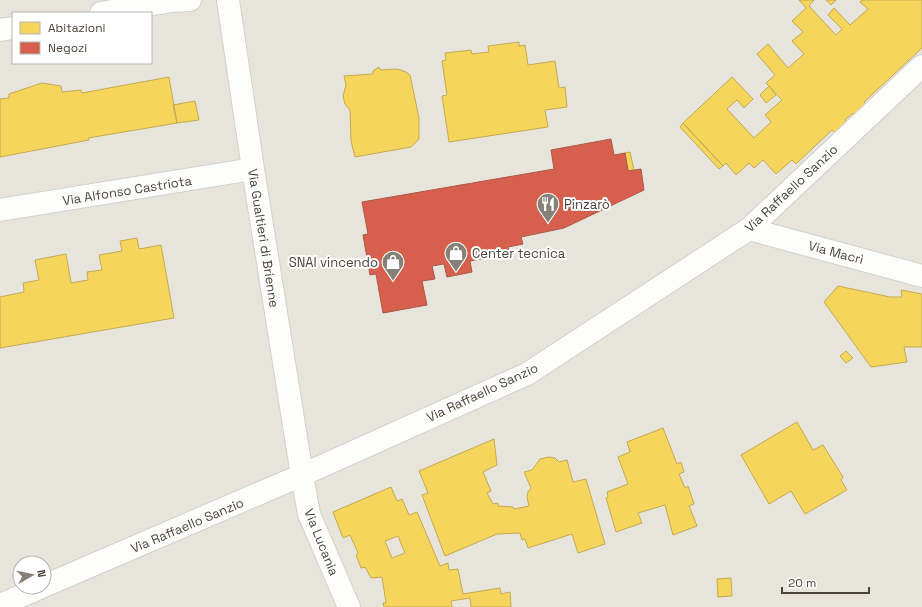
<svg xmlns="http://www.w3.org/2000/svg" width="922" height="607" font-family="'Space Grotesk',sans-serif">
<style>
.residential{fill:#e7e4dc;fill-rule:evenodd}
.homes{fill:#f6d55c;stroke:#c3aa52;fill-rule:evenodd}
.shops{fill:#d6604d;stroke:#ac5847}
.lines{fill:none;stroke-linecap:round;stroke-linejoin:round}
.minor-casing{stroke:#d2d0cb;stroke-width:24}
.minor{stroke:#fdfdfc;stroke-width:22}
.labels{text-anchor:middle;stroke-width:4;stroke-linejoin:round;paint-order:stroke}
.street-label{font-size:13px;fill:#4b4439;stroke:#fff}
.poi-label{font-size:13px;fill:#4b4439;stroke:#fff;text-anchor:start}
</style>
<rect width="100%" height="100%" fill="#f4f2ee"/>
<path class="residential" d="M0 0H922V607H0ZM13 13H151V63H13ZM20 563H44V587H20Z"/>
<path class="homes" d="M799 0H814L809 6 836 35 842 29 828 15 834 8 850 25 868 9 860 2 862 0H922V48L864 102 868 106 856 117 853 113 845 120 848 123 836 134 832 130 796 164 792 160 776 174 763 160 754 168 749 163 736 175 726 163 723 166 683 123 732 77 753 99 744 108 737 100 727 109 754 138 771 122 765 115 782 100 766 83 775 75 757 54 768 44 788 68 804 54 792 41 803 32 792 21 806 8Z
M826 0H836L831 5Z
M519 42V46L525 45 528 65 555 61 559 88 565 87 567 107 545 110 548 127 449 142 442 96 447 95 442 61 446 60 445 53 471 50 472 54 489 52 488 46Z
M379 67 380 70 397 69 406 72 410 75 419 118V139L411 147 355 157 351 141 350 110 345 104 343 96 346 85 344 76 373 74V71Z
M169 77 177 123 88 138 89 140 0 157V99L9 98V94L42 83 61 86 62 92 81 90 82 93Z
M769 86 776 95 766 103 760 95Z
M195 101 199 120 177 123 173 105Z
M683 123 723 166 719 169 680 127Z
M630 152 634 170 628 171 625 153Z
M137 238 139 249 161 245 174 318 0 348V297L24 292 23 283 39 280 35 260 66 254 71 283 88 280 87 272 102 270 99 255 122 251 120 241Z
M838 286 890 297H902L901 290 922 294V347H904L907 362 871 367 824 302Z
M846 351 853 358 846 363 840 356Z
M797 422 813 450 823 445 843 477 841 480 847 490 805 514 791 491 769 504 741 455Z
M663 428 677 464 681 462 684 472 679 474 685 488 688 486 694 504 689 506 697 526 673 535 665 505 638 513 642 523 616 532 606 498 608 497 607 492 628 484 618 457 630 452 627 442Z
M494 439 497 465 483 472 491 491 487 493 493 504 498 503V506L513 507 514 509 529 506 527 497 528 492 531 488 524 472 532 470 540 459 549 457 555 458 559 462 567 460 573 482 586 479 605 544 578 553 572 534 528 548 525 539 522 540 520 533 497 534 445 556 422 495 428 493 419 471Z
M391 487 397 501 402 499 409 515 417 512 440 566 448 563 449 570 458 569 463 594 500 588 501 594 510 592 511 607H471L470 598 451 601 452 607H384L383 603H386L382 577 371 578 365 567 361 568 356 555 358 553 350 535 343 538 333 512ZM398 536 405 553 392 558 385 541Z
M731 578 732 596 718 597 717 579Z"/>
<path class="shops" d="M611 139 614 155 625 153 628 171 641 169 644 190 564 228 521 237 523 244 508 247 509 253 470 261 472 272 447 277 444 264 432 266 435 279 422 281 427 305 383 313 376 274 370 275 363 235 368 234 362 202 554 169 551 150Z"/>
<g class="lines">
<g class="minor-casing">
<path id="minor" d="M228 0 253 169 302 475 309 514 349 607
M101 13 172 1 190 0
M0 30 13 28
M0 210 253 169
M749 229 922 276
M44 586 302 475 527 374 749 229 922 66
M0 605 42 587"/>
</g>
<use href="#minor" class="minor"/>
</g>
<defs>
<g id="restaurant-pin" transform="scale(1.15)"><path d="M0 17L-7.5 6A9.5 9.5 0 1 1 7.5 6Z" fill="#868178" stroke="#fff"/><path d="M-5-6h1v4h1v-4h1v4h1v-4h1v5L-1.5 .5V6h-2V.5L-5-1ZM5-6V6H3V1.5H1.5Q1.5-4 5-6Z" fill="#fff"/></g>
<g id="shop-pin" transform="scale(1.15)"><path d="M0 17L-7.5 6A9.5 9.5 0 1 1 7.5 6Z" fill="#868178" stroke="#fff"/><path d="M-5-2.5h2.3a2.7 3.5 0 0 1 5.4 0H5L5.5 6h-11ZM-1.5-2.5h3a1.5 2.3 0 0 0-3 0Z" fill="#fff"/></g>
</defs>
<g fill-rule="evenodd">
<use href="#restaurant-pin" x="548" y="204"/>
<use href="#shop-pin" x="456" y="253"/>
<use href="#shop-pin" x="393" y="262"/>
</g>
<g class="labels">
<g class="street-label">
<text transform="translate(791 188) rotate(-43)" y="5">Via Raffaello Sanzio</text>
<text transform="translate(127 190) rotate(-9)" y="5">Via Alfonso Castriota</text>
<text transform="translate(264 238) rotate(81)" y="5">Via Gualtieri di Brienne</text>
<text transform="translate(836 252) rotate(15)" y="5">Via Macrì</text>
<text transform="translate(482 392) rotate(-25)" y="5">Via Raffaello Sanzio</text>
<text transform="translate(187 525) rotate(-23)" y="5">Via Raffaello Sanzio</text>
<text transform="translate(322 542) rotate(68)" y="5">Via Lucania</text>
</g>
<g class="poi-label">
<text x="564" y="209">Pinzarò</text>
<text x="472" y="258">Center tecnica</text>
<text x="378" y="267" text-anchor="end">SNAI vincendo</text>
</g>
</g>
<rect x="12" y="12" width="140" height="52" fill="#ffffff" stroke="#b7b4b0"/>
<rect x="20" y="22" width="20" height="12" fill="#f6d55c" stroke="#b7b4b0"/>
<text x="48" y="32" font-size="12" fill="#4b4439">Abitazioni</text>
<rect x="20" y="42" width="20" height="12" fill="#d6604d" stroke="#b7b4b0"/>
<text x="48" y="52" font-size="12" fill="#4b4439">Negozi</text>
<g transform="translate(32 575) rotate(81)"><circle r="19" fill="#ffffff" stroke="#b7b4b0"/>
<path d="M0-3L7 15L0 10L-7 15Z" fill="#868178"/>
<text y="-6" font-size="11" font-weight="bold" text-anchor="middle" fill="#4b4439">N</text>
</g>
<path d="M782 587v6h87v-6" fill="none" stroke="#4b4439" stroke-width="2"/>
<text x="788" y="587" font-size="12" fill="#4b4439" stroke="#ffffff" stroke-width="3" paint-order="stroke">20 m</text>
</svg>
